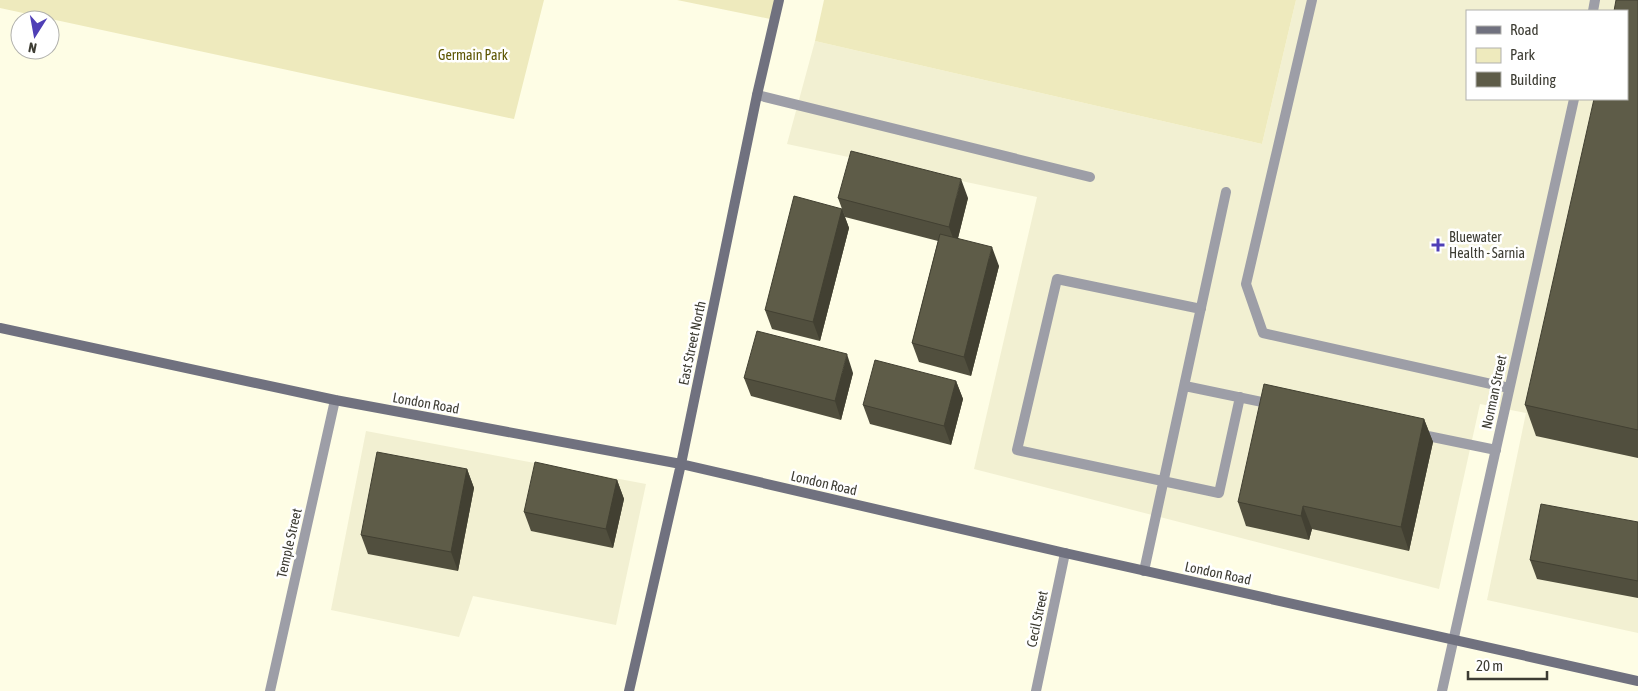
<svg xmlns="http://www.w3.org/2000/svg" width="1638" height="691" font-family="'Asap Condensed',sans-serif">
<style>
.built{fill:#f2f0d2;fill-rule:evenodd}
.green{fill:#eeeabd}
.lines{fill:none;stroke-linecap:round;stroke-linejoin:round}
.lane{stroke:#9d9ea7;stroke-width:10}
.street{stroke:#9d9ea7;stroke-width:10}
.secondary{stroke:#70717f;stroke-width:10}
.wall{fill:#514f3e}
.shaded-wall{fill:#424032}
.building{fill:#5e5c48;stroke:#424032}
.poi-dot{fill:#4f3fb6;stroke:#fff;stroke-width:2}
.labels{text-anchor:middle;stroke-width:5;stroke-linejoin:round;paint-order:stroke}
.park-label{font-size:14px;fill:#5d5502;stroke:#fff}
.poi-label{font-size:14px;fill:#3d3c33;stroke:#fff;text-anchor:start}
.street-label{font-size:14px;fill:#3d3c33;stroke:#fff}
</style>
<rect width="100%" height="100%" fill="#fefde5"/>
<path class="built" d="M1296 0H1638V633L1487 600 1526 413 1480 404 1439 589 974 469 1037 197 787 144 815 41 1262 144ZM1467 11H1627V99H1467Z
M366 431 646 484 616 625 473 596 459 637 331 610Z"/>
<path class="green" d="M0 0H544L514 119 0 8Z
M677 0H780L775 20Z
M824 0H1296L1262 144 815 41Z"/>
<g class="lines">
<path class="lane" d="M1312 0 1246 284 1263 333 1509 388
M757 95 1090 177
M1201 309 1057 279 1017 450 1219 493 1240 397
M1185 386 1272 404
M1418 434 1496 450
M1144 571 1226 192"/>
<path class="street" d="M1593 11 1595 0
M270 691 335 400
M1036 691 1065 553
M1442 691 1574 99"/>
<path class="secondary" d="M0 328 335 400 681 464 1065 553 1638 681
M629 691 681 464 757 95 779 0"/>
</g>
<path class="wall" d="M1638 0V458L1536 436 1525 405Z
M838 198H968L958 238 999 266 971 376 919 362 912 343 938 241 845 217Z
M842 209 849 228 820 341 772 329 765 310Z
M853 373 841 420 751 396 744 378Z
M956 381 963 399 951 445 870 424 863 405Z
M1424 419 1433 442 1409 551 1312 529 1309 540 1246 526 1238 502Z
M467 469 474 488 458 571 368 554 361 535Z
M617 480 624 499 613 548 531 531 524 512Z
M1638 522V598L1537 579 1530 560Z"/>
<path class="shaded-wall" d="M961 179 968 198 956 246 949 227Z
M842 209 849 228 820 341 813 322Z
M992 247 999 266 971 376 964 357Z
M847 354 853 373 841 420 835 401Z
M956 381 963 399 951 445 944 426Z
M1424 419 1433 442 1409 551 1401 527Z
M467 469 474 488 458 571 451 552Z
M617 480 624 499 613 548 606 529Z
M1303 506 1312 529 1309 540 1301 516Z"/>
<path class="building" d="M1616 0H1638V430L1525 405 1594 99H1627V11H1614Z
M851 151 961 179 949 227 838 198Z
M794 196 842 209 813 322 765 310Z
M940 234 992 247 964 357 912 343Z
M757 331 847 354 835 401 744 378Z
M875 360 956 381 944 426 863 405Z
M1264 384 1424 419 1401 527 1303 506 1301 516 1238 502Z
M377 452 467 469 451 552 361 535Z
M535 462 617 480 606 529 524 512Z
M1541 504 1638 522V581L1530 560Z"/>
<path class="poi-dot" d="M1435.5 237.5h5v5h5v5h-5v5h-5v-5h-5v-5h5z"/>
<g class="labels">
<g class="park-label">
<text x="473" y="60">Germain Park</text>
</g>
<g class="poi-label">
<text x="1449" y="242">Bluewater<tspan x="1449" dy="16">Health - Sarnia</tspan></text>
</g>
<g class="street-label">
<text transform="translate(692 343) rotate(-78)" y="5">East Street North</text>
<text transform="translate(1494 392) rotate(-78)" y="5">Norman Street</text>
<text transform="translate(426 403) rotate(10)" y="5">London Road</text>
<text transform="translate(824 483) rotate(13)" y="5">London Road</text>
<text transform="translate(289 543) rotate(-77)" y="5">Temple Street</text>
<text transform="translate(1218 573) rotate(12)" y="5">London Road</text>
<text transform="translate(1037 619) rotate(-78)" y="5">Cecil Street</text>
</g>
</g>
<rect x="1466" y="10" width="162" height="90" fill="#ffffff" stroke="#b1b1ad"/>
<rect x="1476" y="26" width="25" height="8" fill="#70717f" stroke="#b1b1ad"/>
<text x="1510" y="35" font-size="15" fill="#3d3c33">Road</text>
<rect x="1476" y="48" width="25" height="15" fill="#eeeabd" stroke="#b1b1ad"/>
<text x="1510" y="60" font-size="15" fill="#3d3c33">Park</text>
<rect x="1476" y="72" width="25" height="15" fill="#5e5c48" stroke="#b1b1ad"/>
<text x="1510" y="85" font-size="15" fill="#3d3c33">Building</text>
<g transform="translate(35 35) rotate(191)"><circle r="24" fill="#ffffff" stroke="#b1b1ad"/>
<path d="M0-4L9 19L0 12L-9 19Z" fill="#4f3fb6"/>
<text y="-8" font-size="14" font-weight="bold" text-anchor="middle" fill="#3d3c33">N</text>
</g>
<path d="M1468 671v8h79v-8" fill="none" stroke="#3d3c33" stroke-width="2.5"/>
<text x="1476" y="671" font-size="15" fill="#3d3c33" stroke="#ffffff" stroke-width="4" paint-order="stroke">20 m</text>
</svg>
